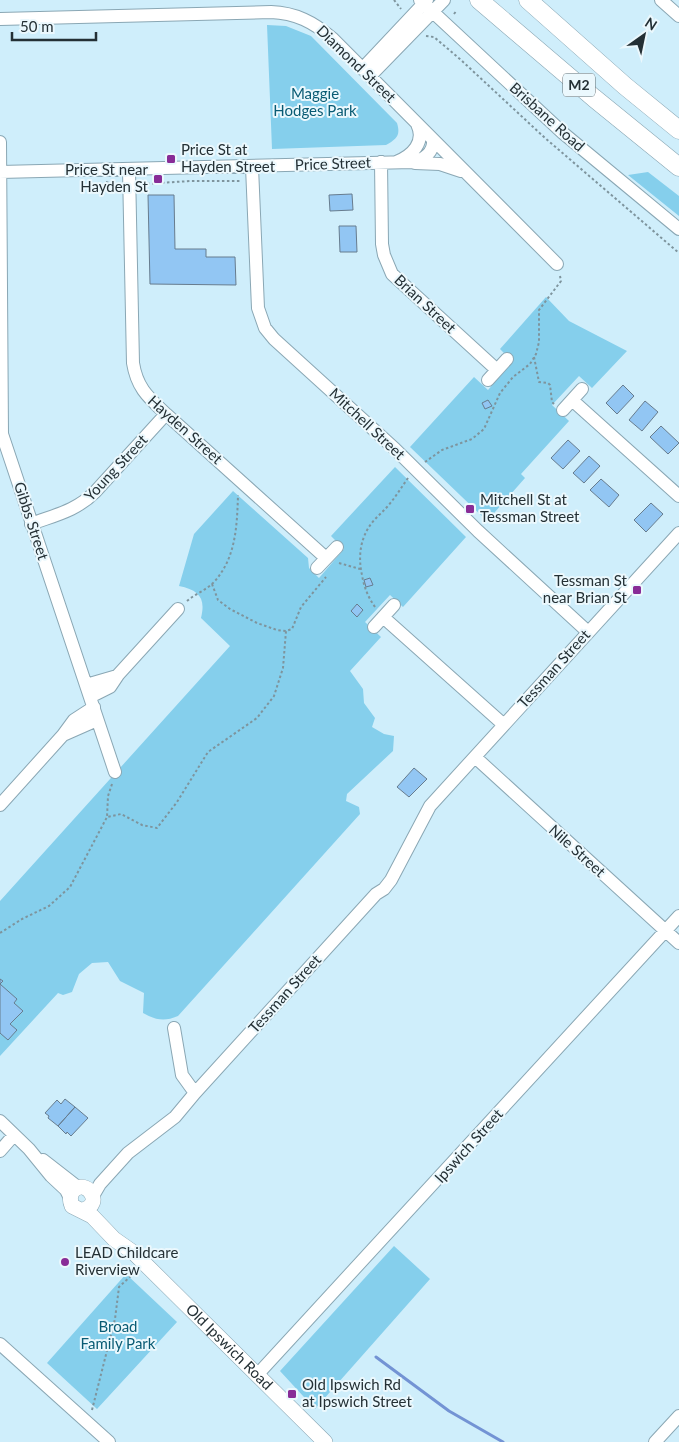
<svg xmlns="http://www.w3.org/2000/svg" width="679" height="1442" font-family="Lato,sans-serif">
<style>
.green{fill:#85cfec}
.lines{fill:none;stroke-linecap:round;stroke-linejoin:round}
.stream{stroke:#7393d4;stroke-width:3}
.building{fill:#92c6f3;stroke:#677c8e}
.minor-casing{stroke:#8aa7b4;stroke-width:14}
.major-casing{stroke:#8aa7b4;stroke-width:16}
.highway-casing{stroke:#8aa7b4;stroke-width:19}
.path{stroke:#7e949d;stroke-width:2;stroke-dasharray:2.5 2.5;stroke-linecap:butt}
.minor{stroke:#fff;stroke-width:12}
.major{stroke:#fff;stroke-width:15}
.highway{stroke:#fff;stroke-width:18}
.poi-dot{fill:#882c97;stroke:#ebf8fd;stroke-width:2}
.labels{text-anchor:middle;stroke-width:4;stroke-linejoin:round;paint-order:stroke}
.shield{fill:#ebf8fd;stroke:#606c71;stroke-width:1}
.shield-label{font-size:14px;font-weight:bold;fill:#243035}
.street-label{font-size:15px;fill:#243035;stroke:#ebf8fd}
.park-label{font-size:15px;fill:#095b74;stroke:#ebf8fd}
.poi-label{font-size:15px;fill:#243035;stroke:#ebf8fd;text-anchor:start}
</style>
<rect width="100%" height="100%" fill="#cfeefb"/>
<path class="green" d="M267 25 286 26 311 36 397 123C401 136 396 139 386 145L272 149Z
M648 172 679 196V216L628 175Z
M546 297 569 321 627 351 592 388 579 376 552 405 569 421 521 474 525 478 487 521 410 447 474 377 488 390 513 362 500 349Z
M395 467 466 537 403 607 390 595 365 622 381 637 350 671 363 689 364 703 375 718 372 727 384 734 394 736 393 751 347 794 346 801 359 807 360 814 178 1016C164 1022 156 1020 143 1013L144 993 120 981 108 962 92 963 79 974 72 992 63 995 58 993 0 1056V901L230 646 201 618C206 598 199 590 179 586L194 534 233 491 308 558 309 568 319 578 344 549 331 536Z
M394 1246 430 1279 315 1409 280 1371Z
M126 1274 177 1322 97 1409 47 1363Z"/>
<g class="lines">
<path class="stream" d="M376 1357 449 1411 503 1442"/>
</g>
<path class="building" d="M352 194 353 210 330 211 329 195Z
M148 195H174L175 249H206V257H235L236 285 150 284Z
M339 226H356L357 252H340Z
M623 385 634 396 617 414 606 403Z
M488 400 492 406 485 409 482 403Z
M645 401 658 412 642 431 629 420Z
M661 426 679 443 668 454 650 437Z
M568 440 580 451 563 469 551 458Z
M589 456 600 466 584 483 573 473Z
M601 479 619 495 609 507 590 490Z
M651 503 663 514 646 532 634 520Z
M370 578 373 585 366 587 364 580Z
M357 604 363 610 357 617 351 611Z
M414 768 427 779 409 797 397 787Z
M0 979 3 981 0 984 17 999 14 1003 23 1011 10 1024 17 1030 8 1040 0 1033Z
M65 1099 75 1107 58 1126 48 1118 49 1116 45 1113 57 1100 61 1104Z
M75 1107 88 1118 71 1136 67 1132 66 1134 58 1126Z"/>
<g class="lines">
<g class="minor-casing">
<path id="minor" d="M420 0 563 133 679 229
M661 0 679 16
M0 19 271 12C296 13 313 22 332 38L557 264
M362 69 427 0
M370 76 444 0
M0 142 2 434 115 772
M381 162 382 244 384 255 392 274 497 370
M396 162C412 156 426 142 417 124
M415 163 440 164 461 171
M252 167 258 308 265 328 274 339 395 449 478 531 588 632
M129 170 133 363C137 388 148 397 166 414L326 558
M0 172 412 162C424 160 434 152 433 140
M488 380 507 359
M572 400 679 496
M563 410 582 389
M31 524C55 515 76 511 95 492L166 414
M317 568 337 547
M383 617 504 725
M374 627 394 605
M86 685 117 676 178 609
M90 697 110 687 118 675
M63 735 97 720
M475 757 679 943
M0 805 63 735 74 720 94 707
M174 1028 182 1075 195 1093
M0 1121 29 1149 51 1176 66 1190 70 1198
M0 1151 14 1135
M43 1160 79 1188
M93 1196 100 1184 128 1153 175 1117 195 1093 376 894 384 889 391 880 430 806 679 533
M0 1344 109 1442
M257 1375 679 916
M655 1442 679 1416"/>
</g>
<g class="major-casing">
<g id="major">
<path id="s1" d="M83 1210C105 1204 86 1177 73 1191 69 1196 70 1201 72 1206L92 1216 114 1239 134 1253 325 1442"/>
</g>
</g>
<g class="highway-casing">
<path id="highway" d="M479 0 594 98 679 167
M528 0 625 86 679 130"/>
</g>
<path class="path" d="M394 0 401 9
M454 14 457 10
M426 36 434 37 461 60 545 138 679 253
M106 182 118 185
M142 184 191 181H241
M534 357 539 382 548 383 550 385 552 402 554 404
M425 462 442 450 472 439 484 429 500 393 513 377 530 364 536 354 539 342V310L561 281 560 276
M339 563 360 569
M212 584 218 600 230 609 257 623 277 630 286 631 292 629 301 607 326 577
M187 601C195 594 206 590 213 583 236 559 237 526 238 495
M375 607C368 597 364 587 362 575 358 557 360 539 371 524 376 517 382 513 387 507 395 498 401 488 408 478
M112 784 108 796 107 817 121 814 142 825 157 828 177 802 208 752 257 718 274 696 283 668 286 631
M0 933 22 919 49 906 70 887 107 817
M92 1410 115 1319 119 1287 134 1273"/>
<use href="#minor" class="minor"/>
<use href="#major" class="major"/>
<use href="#highway" class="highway"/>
</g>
<g class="poi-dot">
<rect x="166" y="154" width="10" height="10" rx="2.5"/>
<rect x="153" y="174" width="10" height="10" rx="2.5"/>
<rect x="465" y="504" width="10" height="10" rx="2.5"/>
<rect x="632" y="585" width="10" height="10" rx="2.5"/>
<circle cx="65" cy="1262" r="5"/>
<rect x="287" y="1389" width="10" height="10" rx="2.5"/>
</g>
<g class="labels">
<rect class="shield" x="563" y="73.5" width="32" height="23" rx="4"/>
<g class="shield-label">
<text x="579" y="90">M2</text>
</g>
<g class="street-label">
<text transform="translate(356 64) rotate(44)" y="5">Diamond Street</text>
<text transform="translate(547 117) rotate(42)" y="5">Brisbane Road</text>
<text transform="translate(333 164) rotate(-2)" y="5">Price Street</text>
<text transform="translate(425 304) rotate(43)" y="5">Brian Street</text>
<text transform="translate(367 424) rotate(43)" y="5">Mitchell Street</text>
<text transform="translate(185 430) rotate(42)" y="5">Hayden Street</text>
<text transform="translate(116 468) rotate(-47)" y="5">Young Street</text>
<text transform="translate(31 521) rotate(72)" y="5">Gibbs Street</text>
<text transform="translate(554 669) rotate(-48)" y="5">Tessman Street</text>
<text transform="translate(577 851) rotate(42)" y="5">Nile Street</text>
<text transform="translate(285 994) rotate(-48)" y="5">Tessman Street</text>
<text transform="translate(469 1146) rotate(-48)" y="5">Ipswich Street</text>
<text dy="5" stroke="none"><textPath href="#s1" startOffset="272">Old Ipswich Road</textPath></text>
</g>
<g class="park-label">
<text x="315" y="99">Maggie<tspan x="315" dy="17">Hodges Park</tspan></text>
<text x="118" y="1332">Broad<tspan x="118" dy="17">Family Park</tspan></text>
</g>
<g class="poi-label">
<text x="181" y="155">Price St at<tspan x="181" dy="17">Hayden Street</tspan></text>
<text x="148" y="175" text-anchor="end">Price St near<tspan x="148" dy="17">Hayden St</tspan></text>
<text x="480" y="505">Mitchell St at<tspan x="480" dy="17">Tessman Street</tspan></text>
<text x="627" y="586" text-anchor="end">Tessman St<tspan x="627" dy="17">near Brian St</tspan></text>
<text x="75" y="1258">LEAD Childcare<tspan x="75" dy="17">Riverview</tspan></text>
<text x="302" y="1390">Old Ipswich Rd<tspan x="302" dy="17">at Ipswich Street</tspan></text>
</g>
</g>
<g transform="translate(644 35) rotate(33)" stroke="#ebf8fd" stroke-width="4" paint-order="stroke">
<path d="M0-4L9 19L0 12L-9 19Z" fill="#243035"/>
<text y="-8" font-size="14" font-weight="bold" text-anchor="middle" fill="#243035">N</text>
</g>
<path d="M12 32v8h84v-8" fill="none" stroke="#243035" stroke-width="2.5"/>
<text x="20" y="32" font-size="15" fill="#243035" stroke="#ebf8fd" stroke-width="4" paint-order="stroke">50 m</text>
</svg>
